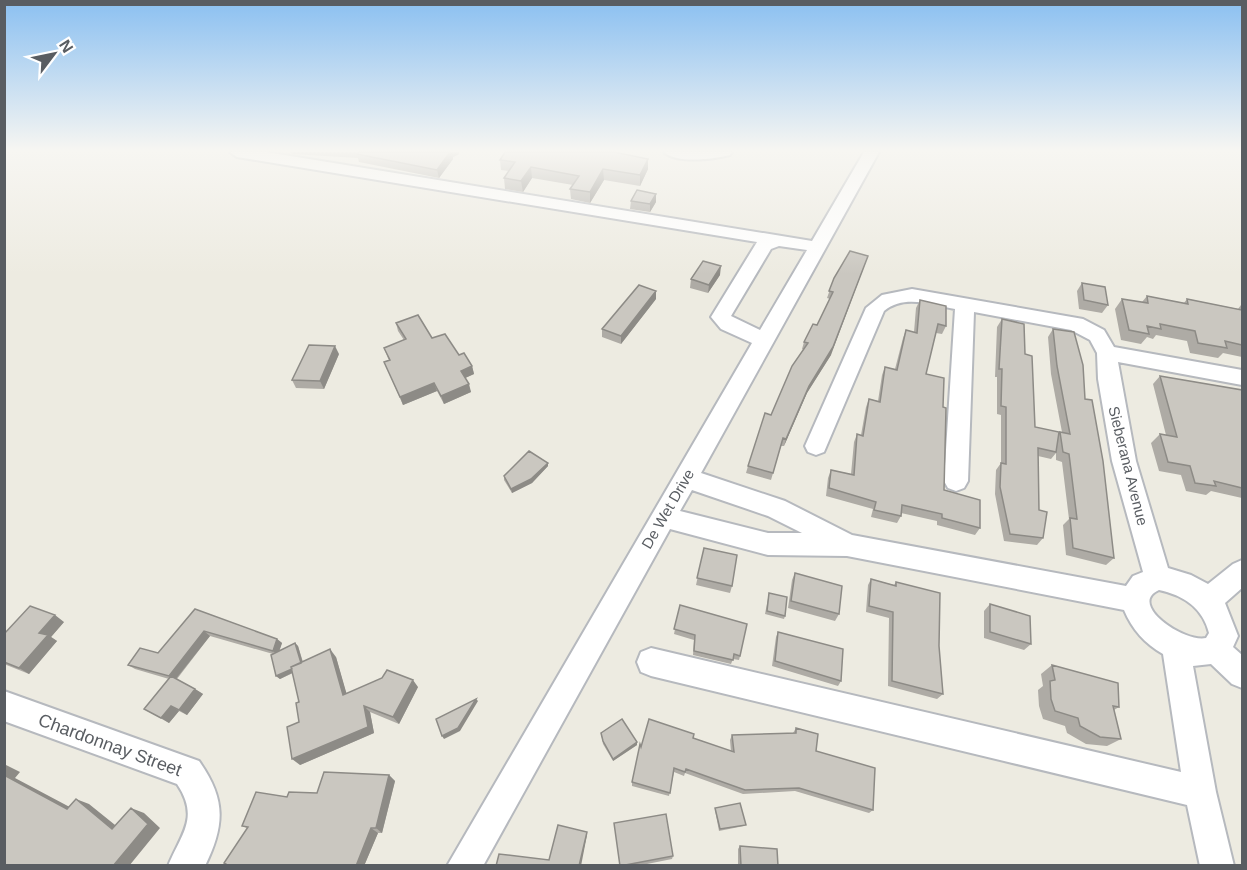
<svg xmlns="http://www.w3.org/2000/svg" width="1247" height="870" font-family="Arial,sans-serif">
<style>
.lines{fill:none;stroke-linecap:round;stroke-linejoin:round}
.minor-casing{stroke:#b6b9be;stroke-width:4}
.minor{fill:#fff;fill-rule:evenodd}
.wall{fill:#aeaba5}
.shaded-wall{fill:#8d8b86}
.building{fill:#cac7c0;stroke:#8d8b86;stroke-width:1.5}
.labels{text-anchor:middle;stroke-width:5;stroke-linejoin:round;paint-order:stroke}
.street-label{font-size:15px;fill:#595d62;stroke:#fff}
.near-street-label{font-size:18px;fill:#595d62;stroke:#fff}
</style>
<rect width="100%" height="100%" fill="#edebe1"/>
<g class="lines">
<g class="minor-casing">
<path id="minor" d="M230 152H266L812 241 864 152H879L701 473 785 501 852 535 1126 586 1133 576 1143 572 1112 461 1098 379 1097 353 1090 340 1071 330 974 312 968 481 964 488 956 491 948 488 944 481 955 309C931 305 905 294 884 311L824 452 816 455 808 452 805 446 866 308 882 295 912 289 1083 319 1104 330 1114 347 1242 370V385L1118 362 1136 461 1168 568 1191 575 1208 584 1233 564 1242 560V588L1225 603 1238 636 1233 647 1242 655V688L1232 684 1211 664 1193 666 1216 792 1234 866H1200L1187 805 651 676 641 672 637 662 641 652 651 648 1181 772 1163 654C1145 644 1132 629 1124 610L847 556 768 555 670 529 483 866H447L752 343 721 329 711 317 757 242 237 157ZM779 246 807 250 760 330 731 316 771 249ZM692 490 768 516 802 533H768L680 511ZM1159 590C1183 595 1203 608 1209 633L1206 638C1184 643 1127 604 1159 590Z
M664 152H732L730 155C715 159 676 164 664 152Z
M4 691 199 761C226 799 225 825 205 866H168C181 834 200 818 177 784L4 721Z"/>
</g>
<use href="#minor" class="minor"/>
</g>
<path class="wall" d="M291 152H459V154L453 157V159L439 178 359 162 358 158 292 154Z
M500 160 648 169 640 186 604 180 590 203 571 199 570 189 573 185 532 178 523 192 505 189 504 178 509 171 501 170Z
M631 201 656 202 650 212 630 209Z
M720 275 708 293 690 288 691 279Z
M834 278 831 355 807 393 784 446H781L771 480 746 473 748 466 771 415 804 350 802 349 804 342 817 325 830 299 827 298Z
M1082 283 1108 305 1102 313 1079 309 1077 291Z
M1147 296 1184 303 1187 299 1238 309 1241 305 1242 306V357L1223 353 1218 358 1190 353 1187 341 1156 335 1153 339 1147 337 1141 344 1121 340 1115 309 1122 299 1142 302Z
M656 299 621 344 602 337V329Z
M920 300 946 326 942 334 936 333 926 374 943 407 944 490 980 528 975 535 937 525V521L901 513V516L897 523 871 517 873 509 826 496 828 478 831 470 851 474 854 442 857 434 861 435 866 407 869 399 878 401 882 375 885 367 895 369 903 338 906 330 914 332 916 308Z
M1002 319 1025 354 1035 427 1059 433 1060 432H1062L1051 374 1048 337 1053 329 1085 399 1114 558 1106 565 1066 555 1063 525 1069 519 1062 462 1056 460V453L1051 459 1038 456 1039 510 1043 538 1037 545 1004 541 995 494 996 470 1001 463V415L997 414V377H995L997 327Z
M396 323 432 338 459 355 472 366 474 374 465 378 471 392 444 404 437 391 403 405 384 362 389 361 384 348 404 340 398 331Z
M339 354 324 389 296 388 292 380Z
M1160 376 1242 390V498L1211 491 1206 495 1186 491 1181 475 1159 471 1151 443 1160 434 1166 435 1153 384Z
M548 463V466L532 483 512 493 504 480V476Z
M704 548 732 586 730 593 696 585Z
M795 573 839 614 835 621 788 608 792 580Z
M871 579 894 585 896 582 939 646 943 694 937 699 888 686 889 618 866 612 868 585Z
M769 593 785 616 784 619 765 614Z
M990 604 1031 644 1024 650 984 638V611Z
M680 605 740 656 739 660 733 659 731 664 693 655 694 640 674 634Z
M195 609 277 639 282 643 279 651 295 643 298 646 303 662 336 657 346 693 418 687 399 724 370 712 374 733 300 765 299 702 293 673 280 679 276 676 273 654 210 636 177 679 195 689 203 694 187 715 179 711 169 723 144 709 169 679 135 669 128 665 158 653Z
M64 622 51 637 57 641 29 674 4 664V634Z
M778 632 841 681 838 686 772 666 776 637Z
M1052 665 1119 707 1114 710 1121 739 1107 746 1086 744 1067 733 1065 726 1043 719 1039 706 1038 690 1043 686 1041 674Z
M796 728 816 751 873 810 869 813 795 791 743 794 685 773 684 776 674 772 669 796 632 786V782L641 747 693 738 731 752 730 740 732 735 793 733Z
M601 733 637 745 613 761 603 744Z
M389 775 395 781 382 833H378L364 866H229L247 828 242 826 287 797 317 793Z
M715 808 746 825 744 826 719 831 715 810Z
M740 846 778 866H738V849Z
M673 856 672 859 637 866H619Z"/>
<path class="shaded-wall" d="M450 152H459V154L453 157V159L439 178 437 170Z
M648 159V169L640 186V175Z
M531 167 532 178 523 192 521 181Z
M603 169 604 180 590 203V192Z
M656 194V202L650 212V204Z
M868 256 831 355 807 393 784 446 786 439 809 386Z
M721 266 720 275 708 293 709 285Z
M656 291V299L621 344V336Z
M335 346 339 354 324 389 320 381Z
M472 366 474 374 463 379 461 371Z
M434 383 437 391 403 405 400 397Z
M469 384 471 392 444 404 441 396Z
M548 463V466L532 483 512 493 511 489Z
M55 615 64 622 51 637 57 641 29 674 19 668 39 633Z
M204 631 210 636 175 680 169 676Z
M277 639 282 643 278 655 273 651Z
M295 643 298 646 304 667 280 679 276 676Z
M330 649 336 657 349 702 343 695Z
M413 680 418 687 399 724 393 717Z
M195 689 203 694 187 715 179 710Z
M476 699 478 701 460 731 444 739 442 736Z
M171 706 179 711 169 723 161 718Z
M364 706 370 712 374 733 300 765 292 759Z
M637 742V745L613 761V759Z
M4 764 20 772 15 778 81 813 67 809 4 775Z
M389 775 395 781 382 833 376 828Z
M76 799 89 804 125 833 112 829Z
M131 808 144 813 160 828 129 866H113Z
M371 828 378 833 364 866H356Z
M587 832V835L581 866H579Z"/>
<path class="building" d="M359 152H450L437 170 357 154Z
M505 152H614L648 159 640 175 603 169 590 192 570 189 579 176 531 167 521 181 504 178 515 162 500 160Z
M637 190 656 194 650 204 631 201Z
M850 251 868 256 833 347 809 386 786 439 783 438 773 473 748 466 765 413 771 415 792 366 808 343 804 342 813 324 817 325 833 292 829 291 834 278Z
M703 261 721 266 709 285 691 279Z
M1082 283 1105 287 1108 305 1084 300Z
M639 285 656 291 621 336 602 329Z
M1147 296 1188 304 1187 299 1242 310V345L1225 341 1227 348 1198 343 1195 331 1160 324 1161 329 1147 326 1149 334 1129 330 1122 299 1148 303Z
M920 300 946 306V326L938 324 926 374 944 378 943 407 946 408 944 490 980 500V528L942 518V514L902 505 901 516 874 510 876 502 829 488 831 470 854 475 857 434 863 436 869 399 880 402 885 367 897 370 906 330 917 333Z
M418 315 432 338 445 334 459 355 464 353 472 366 461 371 469 384 441 396 434 383 400 397 384 362 390 360 384 348 406 339 396 323Z
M1002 319 1024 324 1025 354 1032 356 1035 427 1059 432 1056 452 1038 448 1039 510 1047 512 1043 538 1010 534 1000 487 1001 463 1006 464V407L1001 406 1002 369H999Z
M1053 329 1074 332 1083 365 1085 399 1092 400 1103 461 1114 558 1073 548 1070 518 1077 519 1069 454 1063 452 1060 432 1070 434 1057 366Z
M309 345 335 346 320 381 292 380Z
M1160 376 1242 390V488L1214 481 1216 486 1195 483 1190 466 1168 462 1160 434 1177 437Z
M529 451 548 463 531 479 511 489 504 476Z
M704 548 737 555 732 586 697 578Z
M795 573 842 586 839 614 791 601Z
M871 579 896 586V582L940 593 939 646 943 694 892 681 893 612 869 606Z
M769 593 787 597 785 616 767 611Z
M990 604 1030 616 1031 644 990 632Z
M680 605 747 624 740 656 734 654 733 660 694 651 695 635 674 629Z
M30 606 55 615 39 633 48 635 19 668 4 662V634Z
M195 609 277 639 273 651 204 631 169 676 128 665 140 648 158 653Z
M778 632 843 649 841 681 775 661Z
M295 643 301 663 291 667 292 669 276 676 271 655Z
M330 649 343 695 382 678 387 670 413 680 393 717 364 706 368 727 292 759 287 727 299 722 296 703 299 702 291 667Z
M1052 665 1118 683 1119 707 1113 706 1121 739 1100 737 1080 726 1078 718 1055 711 1051 699 1050 681 1055 680Z
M171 676 195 689 179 710 171 706 161 718 144 709Z
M476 699 458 728 442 736 436 719Z
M622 719 637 742 613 759 603 741 601 733Z
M649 719 694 734 693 738 734 752 732 735 796 733V728L818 734 816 751 875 768 873 810 799 788 745 790 686 769 685 772 674 768 670 793 632 782 640 744 641 747Z
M324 772 389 775 376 828H371L356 866H229L224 863 248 827 242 826 256 792 287 797 289 792 317 793Z
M4 775 67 809 76 799 112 829 131 808 148 824 113 866H4Z
M740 803 746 825 720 829 715 808Z
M666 814 673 856 620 866 614 823Z
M558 825 587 832 579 866H496L499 854 549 860Z
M740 846 777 849 778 866H741Z"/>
<linearGradient id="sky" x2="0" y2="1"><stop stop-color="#8bc0f1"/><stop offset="0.55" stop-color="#f7f6f2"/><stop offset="1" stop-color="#f7f6f2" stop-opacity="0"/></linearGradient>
<rect width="1247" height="274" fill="url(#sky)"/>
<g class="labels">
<g class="street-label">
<text transform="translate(1128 466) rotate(76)" y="5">Sieberana Avenue</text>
<text transform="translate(668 509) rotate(-60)" y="5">De Wet Drive</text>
</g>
<g class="near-street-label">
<text transform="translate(110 745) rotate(20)" y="6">Chardonnay Street</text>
</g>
</g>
<rect width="1247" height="870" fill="none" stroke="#595d62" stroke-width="12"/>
<g transform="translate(54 54) rotate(58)" stroke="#ffffff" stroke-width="4.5" paint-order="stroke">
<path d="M0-4.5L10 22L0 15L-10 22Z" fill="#595d62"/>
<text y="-9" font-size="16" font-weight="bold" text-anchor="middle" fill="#595d62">N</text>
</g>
</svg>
